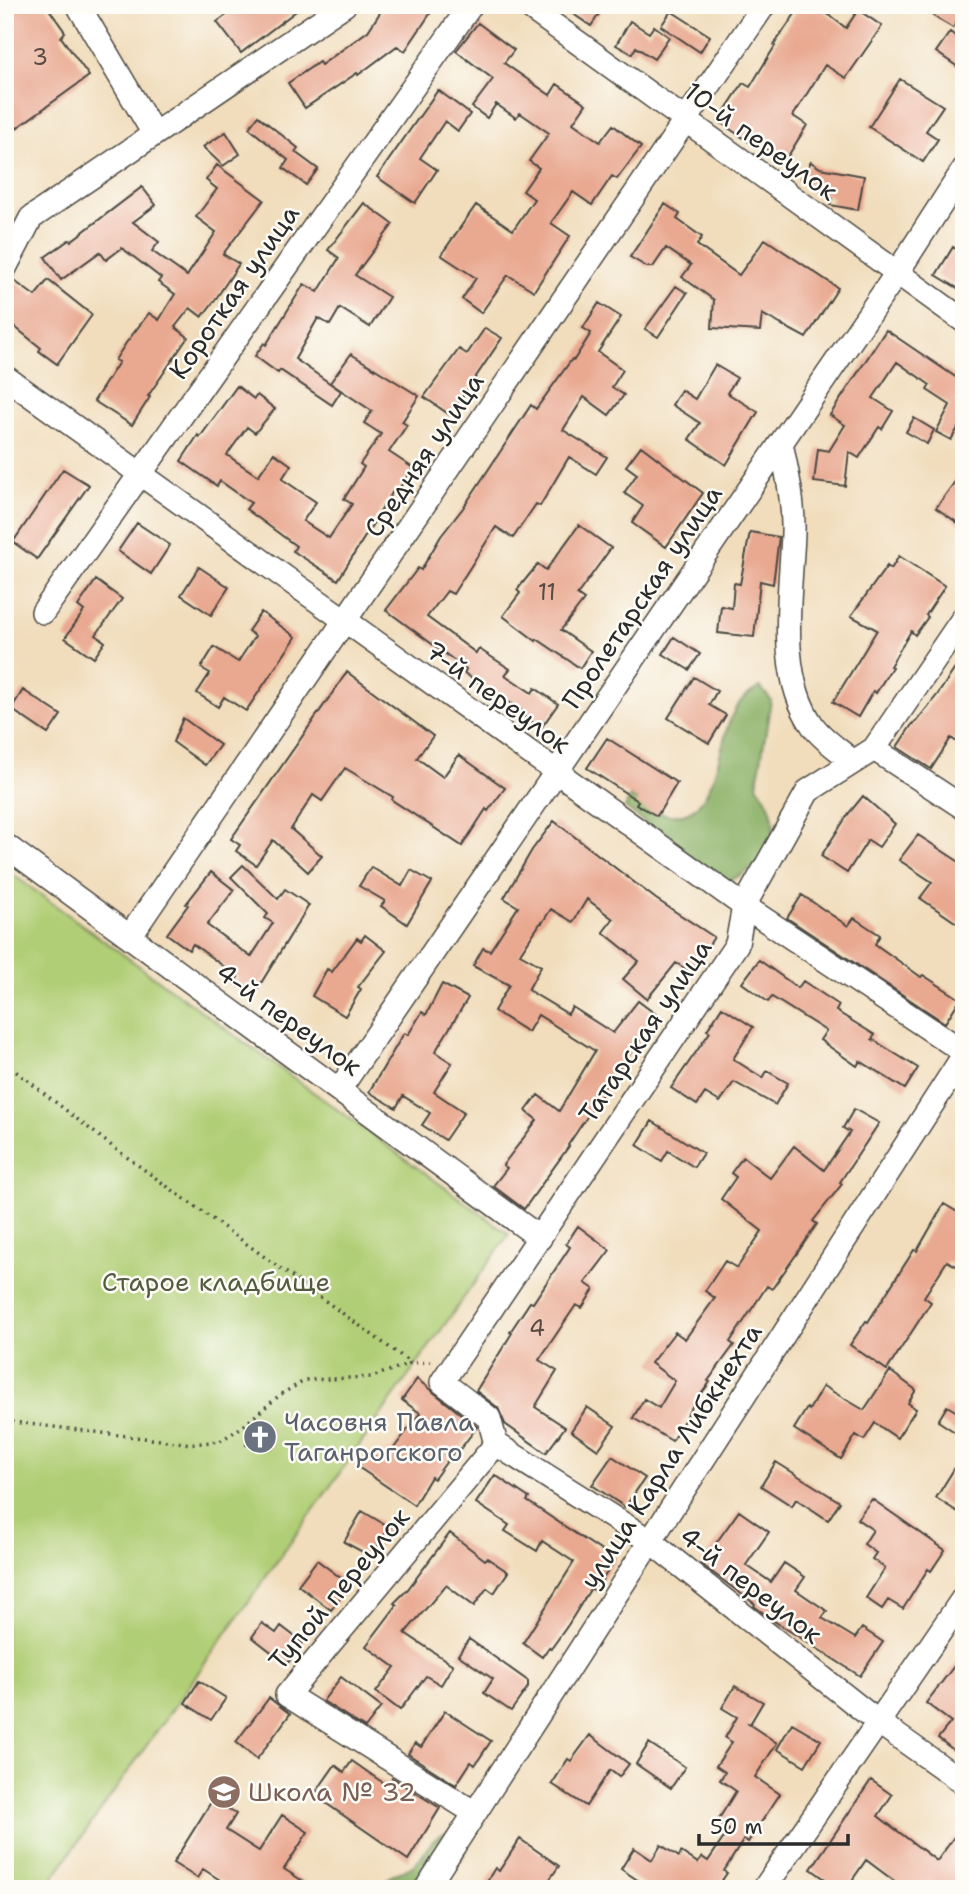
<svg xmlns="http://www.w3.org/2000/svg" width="969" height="1894" font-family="'Shantell Sans',sans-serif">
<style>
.green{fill:#b0ce75;stroke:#6e7c50;stroke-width:2}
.forest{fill:#8cb166;stroke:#5c6e48;stroke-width:2}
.building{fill:#e9a890}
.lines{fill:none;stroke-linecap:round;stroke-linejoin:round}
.minor-casing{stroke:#494641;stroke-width:26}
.path{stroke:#494641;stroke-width:3.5;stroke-dasharray:2 5;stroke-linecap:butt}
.minor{stroke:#fff;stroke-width:23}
.labels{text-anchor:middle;stroke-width:5;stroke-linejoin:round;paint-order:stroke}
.number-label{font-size:23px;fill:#5a4a44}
.street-label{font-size:26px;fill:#2b2b2b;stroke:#fdfcf7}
.park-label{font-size:26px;fill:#535c41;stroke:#fdfcf7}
.worship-label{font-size:26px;fill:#5b616d;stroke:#fdfcf7;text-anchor:start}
.education-label{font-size:26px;fill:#785e54;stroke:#fdfcf7;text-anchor:start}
</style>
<rect width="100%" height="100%" fill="#fdfcf7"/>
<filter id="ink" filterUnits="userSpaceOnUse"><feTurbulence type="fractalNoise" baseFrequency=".0143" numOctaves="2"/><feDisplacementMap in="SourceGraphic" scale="14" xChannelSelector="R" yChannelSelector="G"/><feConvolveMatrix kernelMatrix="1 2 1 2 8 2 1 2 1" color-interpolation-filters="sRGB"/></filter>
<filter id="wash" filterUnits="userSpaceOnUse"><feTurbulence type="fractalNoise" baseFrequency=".00686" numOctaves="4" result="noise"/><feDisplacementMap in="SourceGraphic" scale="28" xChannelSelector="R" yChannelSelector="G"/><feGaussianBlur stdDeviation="1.57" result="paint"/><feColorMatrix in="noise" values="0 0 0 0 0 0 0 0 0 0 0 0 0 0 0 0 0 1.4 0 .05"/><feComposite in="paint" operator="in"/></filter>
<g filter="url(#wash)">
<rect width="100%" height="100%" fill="#f1ddbc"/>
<path class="green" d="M5 869 509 1234 45 1889H5Z"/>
<path class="forest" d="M760 687 771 700 757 785C788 824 773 864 728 881L712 872 625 808 630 797C643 804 659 816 675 815 720 814 717 737 736 708 742 698 750 693 760 687Z
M451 1831 466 1851 442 1889H381C395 1867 393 1878 411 1867 428 1855 426 1838 451 1831Z"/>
<g id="blocks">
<path class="building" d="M5 5H46L65 32 61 37 89 76 11 132 5 123Z
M240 5H304L241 53 217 22Z
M385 5H436L405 51 397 46 358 75 357 73 305 108 288 83 319 62 321 65 368 31Z
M560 5H605L591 26Z
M801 5H816L846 28 858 10 882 26 846 78 825 65 793 116 807 125 785 161 759 144 757 147 718 121 743 83 750 87 775 46 774 45Z
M940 5H964V10L953 28 933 16Z
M671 11 710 36 700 52 661 26Z
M630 21 649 33 654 26 669 37 654 59 636 47 632 54 616 45Z
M478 23 514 50 504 63 550 95 557 84 586 104 573 123 600 142 613 125 641 147 617 179 612 176 592 205 573 192 551 223 570 236 534 291 508 275 481 313 462 299 476 278 441 255 476 205 513 230 534 199 523 191 539 168 529 161 549 133 520 113 516 118 496 104 487 118 472 107 493 79 456 51Z
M950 32 964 42V71L936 52Z
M900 79 943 106 926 131 938 139 923 162 869 127Z
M438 90 470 114 458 131 445 121 420 158 437 170 415 203 377 177Z
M258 116 298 148 295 152 318 169 306 185 283 168 288 160 249 128Z
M226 132 240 154 223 166 203 147Z
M811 162 820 168 864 176 858 210 830 205 832 198 801 178Z
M217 165 264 200 223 254 239 264 217 297 202 317 190 308 175 327 188 337 148 396 150 397 132 425 94 401 119 362 115 360 126 343 149 313 159 320 175 294 158 282 161 278 122 248 106 260 100 252 61 280 45 257 69 240 71 241 142 187 156 205 133 222 159 242 152 251 187 276 216 232 196 217 217 189 206 180Z
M364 203 393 224 355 275 389 297 370 327 340 308 330 325 318 318 295 359 341 391 332 405 280 370 278 373 255 356 264 343 266 345 304 284 318 292 339 258 328 250Z
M665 204 680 214 677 219 702 237 697 245 739 275 765 239 838 288 806 338 762 314 760 331 712 328 714 300 682 277 691 265 666 248 653 267H647L630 257Z
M953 247 964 254V292L936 275Z
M13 280 35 296 48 280 92 315 57 364 39 351 41 348 5 319V282Z
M676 286 687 293 658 337 645 329Z
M599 303 621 317 598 352 623 370 612 387 624 395 609 415 584 397 563 430 607 457 596 474 569 457 540 506 536 504 513 538 496 527 453 594 447 591 427 617 476 653 479 649 510 669 505 675 532 693 535 688 558 704 541 728 519 713 521 710 464 673 466 669 386 610 418 568 421 570 441 536 463 508 531 405 536 409 572 359 574 360 591 333 583 328Z
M485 328 502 338 450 415 424 397 459 349 467 354Z
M886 330 963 382 964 380V418L951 440 936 432 950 405 927 390 930 385 897 362 873 398 893 411 882 429 879 427 859 458 849 452 845 486 814 482 818 449 829 451 845 425 830 415Z
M351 354 419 396 402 422 407 425 389 452 413 468 398 490 395 488 338 580 293 551 296 546 246 509 251 503 220 481 217 486 181 461 198 435 200 437 237 386 254 399 257 395 275 409 255 433 247 427 227 455 258 476 274 453 291 465 282 479 316 502 303 521 329 538 352 504 344 499 364 467 360 464 381 434 364 423 372 411 330 383Z
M715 365 737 378 727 393 758 412 726 465 689 439 700 423 672 405 681 390 695 399Z
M914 418 934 430 927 444 906 432Z
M641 446 703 493 666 547 632 523 643 506 624 493 637 474 626 466Z
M63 469 89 485 37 559 13 542Z
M964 469V527L936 508Z
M137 523 170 545 151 574 118 551Z
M579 525 611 548 577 595 584 600 561 630 591 651 580 668 537 639 536 641 503 616 520 593 517 590 538 564 546 570Z
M750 532 779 537 773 584 760 581 754 637 718 633 721 606 732 608 734 583 740 584Z
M899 556 945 586 926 615 928 617 915 635 911 631 890 666 892 667 876 693 873 691 858 717 833 702 877 630 851 616 887 566 891 569Z
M199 567 229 587 211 615 181 595Z
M96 580 122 599 96 635 105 642 94 658 65 638 84 611 78 606Z
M261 612 296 637 246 711 224 697 218 707 197 693 210 673 201 668 214 647 238 662 255 636 248 631Z
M674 637 700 654 689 670 663 654Z
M964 655V747L951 738 931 769 897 747 913 723 914 724 938 694Z
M347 672 433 736 417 758 443 777 459 755 505 788 488 811 486 809 462 846 392 800 393 797 345 768 322 801 313 795 291 829 322 856 308 872 273 840 256 865 236 851 240 845 231 839Z
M694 677 717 691 709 705 726 715 709 743 668 718Z
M23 690 61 715 48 734 11 709Z
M183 718 220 745 205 765 173 742Z
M607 738 677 783 657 816 636 804 638 801 587 768Z
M863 796 895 824 879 847 868 840 847 873 821 856 849 813Z
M554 821 656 899 714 937 691 972 676 963 647 999 623 979 639 961 603 932 613 919 587 899 573 922 551 909 542 923 541 922 520 954 541 966 528 990 568 1014 572 1007 613 1033 638 1001 658 1016 603 1089 605 1090 568 1145 569 1146 524 1209 493 1186 507 1168 503 1165 537 1120 526 1111 538 1095 559 1111 595 1051 538 1015 528 1032 494 1011 509 985 473 966 483 948 490 951 518 907 504 898 532 850Z
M918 835 964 865V928L920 898 932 882 899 860Z
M243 865 278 899 285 889 309 905 253 996 234 983 238 977 193 944 189 950 167 934 188 905 186 904 211 872 234 890 207 925 251 957 273 923 265 918 268 914 231 877Z
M371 867 402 886 411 870 432 882 407 924 381 906 385 901 359 886Z
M802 895 848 926 854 918 880 935 875 944 921 977 923 975 960 999 945 1023 787 918Z
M365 935 386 951 358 987 361 989 345 1016 312 996 327 969 332 972 357 938 361 941Z
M759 960 798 988 803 981 839 1005 836 1011 875 1035 872 1039 918 1068 905 1089 860 1061 857 1066 820 1040 826 1031 772 997 768 1002 742 983Z
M442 984 468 998 435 1052 452 1063 434 1092 464 1112 445 1140 422 1125 430 1113 403 1096 396 1108 369 1092 404 1033 408 1035 422 1012 426 1015Z
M722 1007 753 1027 733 1059 763 1078 767 1071 788 1083 775 1105 734 1082 720 1102 705 1093 697 1105 671 1088 710 1032 707 1030Z
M854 1109 879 1123 840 1182 842 1184 813 1221 817 1224 798 1252 772 1289 767 1286 730 1342 734 1345 708 1381 710 1382 693 1405 672 1441 633 1418 644 1399 659 1408 675 1381 651 1363 675 1332 685 1339 715 1298 705 1291 725 1261 737 1268 762 1231 721 1199 736 1177 731 1173 743 1157 770 1178 794 1146 824 1170 850 1132 843 1128Z
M652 1121 703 1153 694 1167 668 1151 662 1161 637 1145Z
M944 1204 964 1216V1270L947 1261 924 1297 931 1302 887 1370 850 1345 866 1321 868 1322 914 1250 917 1251Z
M578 1226 610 1250 585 1283 594 1289 582 1308 576 1305 539 1360 557 1371 535 1407 565 1427 546 1453 505 1424 498 1408 476 1391 512 1333 510 1332 530 1302 533 1303 570 1247 566 1244Z
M890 1371 916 1390 908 1403 916 1409 897 1438 875 1423 864 1440 856 1435 841 1459 794 1429 807 1408 809 1410 823 1386 864 1410Z
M417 1379 477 1427 458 1452 455 1450 434 1479 431 1477 414 1505 358 1467 367 1452 381 1461 388 1450 391 1452 420 1413 402 1400Z
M947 1406 964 1416V1438L938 1421Z
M587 1407 615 1426 598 1450 571 1431Z
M248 1427 273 1429 271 1448 246 1445Z
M964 1453V1516L936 1498Z
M612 1456 645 1478 625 1507 592 1485Z
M776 1462 840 1502 828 1520 796 1499 792 1506 761 1486Z
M495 1475 529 1498 527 1501 615 1560 595 1591 591 1588 568 1625 551 1649 549 1647 542 1657 523 1643 574 1562 542 1541 537 1551 505 1531 509 1525 476 1503Z
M872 1499 945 1550 931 1571 928 1569 903 1609 888 1600 882 1609 866 1598 885 1568 872 1559 876 1553 864 1544 873 1530 857 1519Z
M362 1511 389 1527 372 1557 344 1542Z
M739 1511 769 1532 746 1565 771 1582 784 1563 805 1577 796 1590 827 1611 822 1618 855 1638 862 1628 883 1642 860 1676 774 1621 754 1606 755 1604 701 1564Z
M450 1533 485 1560 487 1558 508 1572 494 1593 487 1588 474 1606 446 1585 405 1633 453 1665 441 1685 426 1676 400 1710 376 1692 395 1667 366 1646 397 1605 394 1603 408 1589Z
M317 1560 350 1585 331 1610 298 1585Z
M262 1623 276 1633 281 1626 303 1643 287 1664 252 1637Z
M469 1639 528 1681V1687L511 1711 484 1693 493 1679 458 1655Z
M964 1653V1758L938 1738 951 1722 926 1703Z
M341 1677 381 1707 365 1728 323 1701Z
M199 1681 226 1698 211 1720 185 1703Z
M735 1686 763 1702 750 1724 747 1723 777 1743 755 1777 780 1794 748 1842 744 1839 724 1871 727 1873 716 1889H651L621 1869 634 1848 652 1860 661 1845 679 1857 681 1852 698 1863 702 1857 708 1861 729 1830 717 1822 736 1791 720 1780 725 1772 716 1766 732 1742 725 1738 737 1717 722 1708Z
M269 1698 290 1714 257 1759 236 1742Z
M445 1711 491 1741 475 1765 471 1762 456 1785 408 1754 415 1743 421 1747Z
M792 1723 821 1740 805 1766 777 1749Z
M590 1735 629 1764 619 1777 610 1770 586 1806 552 1784 568 1759 571 1761Z
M649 1743 685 1767 671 1788 636 1764Z
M352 1761 379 1780 388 1785 392 1778 440 1808 408 1860 314 1795 335 1765 344 1772Z
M871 1780 892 1795 878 1816 937 1861 954 1837 964 1844V1889H905L866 1860 846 1889H839L811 1869Z
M213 1799 236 1814 226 1830 259 1851 282 1815 308 1832 284 1869 315 1889H234L203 1869 197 1878 173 1863Z
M520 1839 559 1866 543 1889H482L495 1868 499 1871Z"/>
</g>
</g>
<g filter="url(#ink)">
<use href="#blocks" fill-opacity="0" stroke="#494641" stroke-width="2"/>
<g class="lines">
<g class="minor-casing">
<path id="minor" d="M78 5 154 134
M526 5 964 321
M5 268 31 218 344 5
M5 377 744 906 964 1052
M781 443C787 472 794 503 793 533 791 593 776 674 813 726 823 740 841 751 853 762
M43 612 471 5
M964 617 874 749 808 791 744 906 737 944 442 1382 489 1418 496 1444 650 1541 878 1722 964 1783
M874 749 964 808
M5 845 540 1238
M130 936 764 5
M339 1090 897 273 964 169
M475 1813 287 1695 496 1444
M426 1889 964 1055
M764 1889 964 1597"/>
</g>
<path class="path" d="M5 1063 117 1150 411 1363
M5 1421 192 1444 220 1441 242 1427 281 1394 306 1380 372 1377 411 1363 430 1362"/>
<use href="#minor" class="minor"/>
</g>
</g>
<defs>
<g id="church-disc" transform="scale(1.75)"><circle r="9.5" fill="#6b7280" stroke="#fdfcf7"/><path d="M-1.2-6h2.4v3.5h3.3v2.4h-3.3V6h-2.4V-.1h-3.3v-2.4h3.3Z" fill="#fff"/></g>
<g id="school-disc" transform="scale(1.75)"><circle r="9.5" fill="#8d6e63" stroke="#fdfcf7"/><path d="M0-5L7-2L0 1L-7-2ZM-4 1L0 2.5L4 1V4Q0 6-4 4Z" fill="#fff"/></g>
</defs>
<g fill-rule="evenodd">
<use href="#church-disc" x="260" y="1437"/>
<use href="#school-disc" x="224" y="1792"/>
</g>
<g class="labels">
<g class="number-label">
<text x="40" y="65">3</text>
<text x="547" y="600">11</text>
<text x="537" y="1336">4</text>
</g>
<g class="street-label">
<text transform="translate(761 141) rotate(36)" y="9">10-й переулок</text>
<text transform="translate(234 292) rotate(-55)" y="9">Короткая улица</text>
<text transform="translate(424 455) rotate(-56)" y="9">Средняя улица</text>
<text transform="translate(642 597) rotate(-56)" y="9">Пролетарская улица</text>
<text transform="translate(498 697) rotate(36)" y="9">7-й переулок</text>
<text transform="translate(289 1019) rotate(36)" y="9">4-й переулок</text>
<text transform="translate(645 1031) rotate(-56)" y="9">Татарская улица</text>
<text transform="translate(671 1456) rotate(-57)" y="9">улица Карла Либкнехта</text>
<text transform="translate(751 1585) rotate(38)" y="9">4-й переулок</text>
<text transform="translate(339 1589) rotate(-50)" y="9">Тупой переулок</text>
</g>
<g class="park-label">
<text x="216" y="1291">Старое кладбище</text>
</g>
<g class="worship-label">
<text x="284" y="1431">Часовня Павла<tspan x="284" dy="30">Таганрогского</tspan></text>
</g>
<g class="education-label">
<text x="248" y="1801">Школа № 32</text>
</g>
</g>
<rect width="969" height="1894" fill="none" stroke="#fdfcf7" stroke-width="28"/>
<path d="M699 1834v10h149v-10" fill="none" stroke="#2b2b2b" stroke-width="3.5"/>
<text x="710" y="1834" font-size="21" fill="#2b2b2b" stroke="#fdfcf7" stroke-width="5" paint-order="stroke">50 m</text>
</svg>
